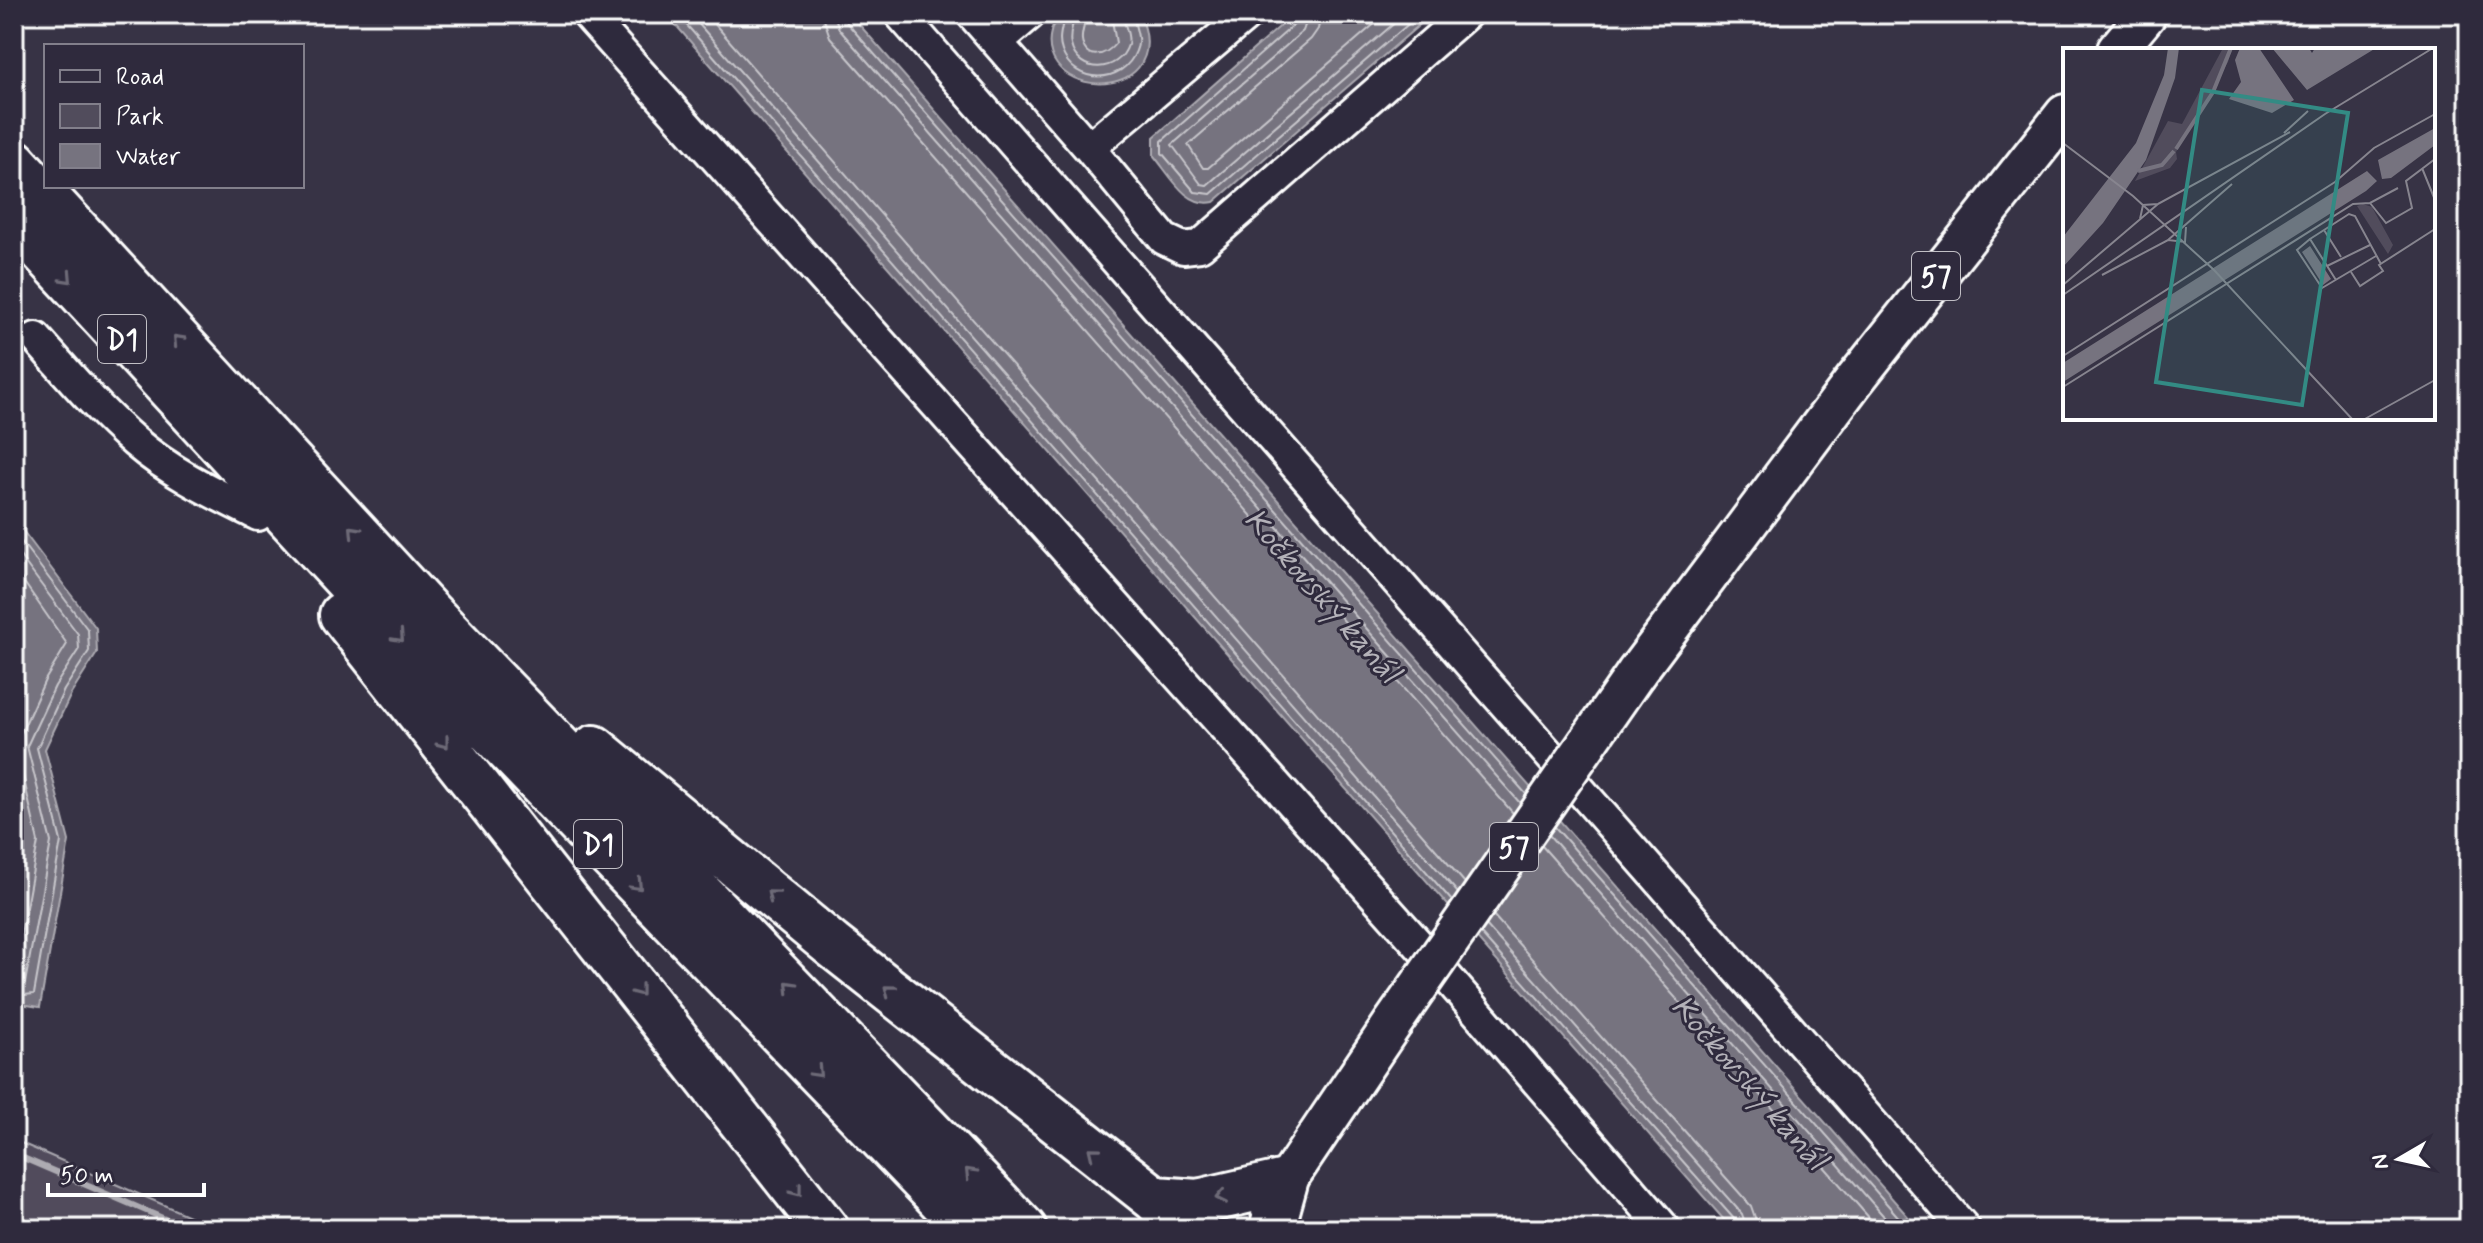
<svg xmlns="http://www.w3.org/2000/svg" width="2483" height="1243" font-family="Mynerve,sans-serif">
<style>
.green{fill:#514c5c;stroke:#a8a6ae;stroke-width:2}
.water{fill:#76737f;stroke:#adabb2;stroke-width:2}
.lines{fill:none;stroke-linecap:round;stroke-linejoin:round}
.shore{stroke:#c8c7cc;stroke-width:2}
.stream{stroke:#adabb2;stroke-width:6}
.minor-casing{stroke:#fff;stroke-width:36}
.major-casing{stroke:#fff;stroke-width:44}
.highway-casing{stroke:#fff;stroke-width:50}
.minor{stroke:#2f2a3d;stroke-width:30}
.major{stroke:#2f2a3d;stroke-width:38}
.highway{stroke:#2f2a3d;stroke-width:44}
.major-bridge-casing{stroke:#fff;stroke-width:44;stroke-linecap:butt}
.major-bridge{stroke:#2f2a3d;stroke-width:38}
.oneway{stroke:#6d6a77}
.labels{text-anchor:middle;stroke-width:6;stroke-linejoin:round;paint-order:stroke}
.shield{fill:#2f2a3d;stroke:#c1bfc5;stroke-width:2}
.shield-label{font-size:28px;font-weight:bold;fill:#fff}
.water-label{font-size:32px;font-style:italic;fill:#b4b2b9;stroke:#2f2a3d}
.inset-river{fill:none;stroke:#76737f;stroke-width:4}
.inset-road{fill:none;stroke:#87858f;stroke-width:2}
.view{fill:#338b84;fill-opacity:0.15;stroke:#338b84;stroke-width:4}
.inset-edge{fill:none;stroke:#fff;stroke-width:4}
</style>
<rect width="100%" height="100%" fill="#373345"/>
<filter id="ink" filterUnits="userSpaceOnUse"><feTurbulence type="fractalNoise" baseFrequency=".0125" numOctaves="2"/><feDisplacementMap in="SourceGraphic" scale="16" xChannelSelector="R" yChannelSelector="G"/><feConvolveMatrix kernelMatrix="1 2 1 2 8 2 1 2 1" color-interpolation-filters="sRGB"/></filter>
<g filter="url(#ink)">
<path class="green" d="M14 1140 196 1219 224 1229H14Z"/>
<path class="water" d="M666 14H850L1919 1229H1732Z
M1058 14H1140C1182 112 1011 101 1058 14Z
M1294 14H1432L1214 202C1186 208 1170 175 1154 156V137Z
M14 519 96 628 97 653 71 694 45 749 69 841 40 1007 14 1003Z"/>
<g class="lines">
<path class="shore" d="M677 14 1452 901
M690 14 1458 893
M706 14 1465 883
M822 14 830 37 1513 813
M834 14 839 29 1520 803
M844 14 847 23 1526 794
M1064 14C1063 27 1057 38 1062 51 1074 85 1123 85 1136 51 1142 38 1134 27 1133 14
M1074 14C1074 25 1068 34 1071 45 1078 75 1119 73 1128 45 1131 34 1123 25 1123 14
M1086 14C1086 23 1081 32 1082 40 1085 62 1106 56 1116 43L1111 14
M1299 14 1296 23 1162 141V153L1195 192 1211 194 1420 14
M1309 14 1303 31 1172 145 1201 184 1207 185 1405 14
M1321 14 1318 29 1311 39 1188 145 1203 168H1208L1386 14
M14 532 88 630 89 651 64 690 37 748 61 841 34 994 14 996
M14 548 78 634 79 649 55 686 27 746 51 842 25 983 14 986
M14 568 67 644 45 680 16 744 38 842 14 973
M1555 827 1909 1229
M1549 835 1895 1229
M1542 846 1879 1229
M1493 915 1751 1206 1759 1229
M1486 925 1742 1214 1747 1229
M1481 934 1735 1220 1737 1229"/>
<path class="stream" d="M14 1154 188 1229"/>
<g class="minor-casing">
<path id="minor" d="M587 14 1419 945 1665 1229
M900 14 1965 1229
M972 14 1089 148 1248 14
M997 42 1030 14
M1089 148 1164 239 1183 248 1200 246 1466 14
M36 338C68 374 99 411 135 442 171 473 216 494 258 515"/>
</g>
<g class="major-casing">
<path id="major" d="M2117 50 2147 14
M1636 673 1854 381 2065 114
M1270 1206 1393 1023"/>
</g>
<g class="highway-casing">
<path id="highway" d="M14 162 426 609 1024 1229
M14 220 401 639 969 1229
M342 615 826 1229
M594 748 832 945 1155 1199 1184 1229
M1155 1199 1198 1202 1285 1182
M1272 1229 1285 1182"/>
</g>
<use href="#minor" class="minor"/>
<use href="#major" class="major"/>
<use href="#highway" class="highway"/>
<g class="major-bridge-casing">
<path id="major-bridge" d="M1393 1023 1636 673"/>
</g>
<use href="#major-bridge" class="major-bridge"/>
</g>
<defs><path id="oneway-chevron" d="M-2-3.5L2.5 0L-2 3.5" fill="none" stroke-width="1.6" stroke-linecap="round" stroke-linejoin="round" transform="scale(2)"/></defs>
<g class="oneway">
<use href="#oneway-chevron" transform="translate(67 278) rotate(47)"/>
<use href="#oneway-chevron" transform="translate(178 340) rotate(-133)"/>
<use href="#oneway-chevron" transform="translate(354 531) rotate(-133)"/>
<use href="#oneway-chevron" transform="translate(399 637) rotate(47)"/>
<use href="#oneway-chevron" transform="translate(444 743) rotate(52)"/>
<use href="#oneway-chevron" transform="translate(637 885) rotate(46)"/>
<use href="#oneway-chevron" transform="translate(772 895) rotate(-140)"/>
<use href="#oneway-chevron" transform="translate(790 986) rotate(-134)"/>
<use href="#oneway-chevron" transform="translate(889 990) rotate(-141)"/>
<use href="#oneway-chevron" transform="translate(639 991) rotate(52)"/>
<use href="#oneway-chevron" transform="translate(817 1072) rotate(46)"/>
<use href="#oneway-chevron" transform="translate(1093 1152) rotate(-141)"/>
<use href="#oneway-chevron" transform="translate(970 1173) rotate(-134)"/>
<use href="#oneway-chevron" transform="translate(797 1191) rotate(52)"/>
<use href="#oneway-chevron" transform="translate(1221 1197) rotate(168)"/>
</g>
</g>
<g class="labels">
<g class="shield">
<rect x="1912" y="252" width="48" height="48" rx="6"/>
<rect x="98" y="315" width="48" height="48" rx="6"/>
<rect x="574" y="820" width="48" height="48" rx="6"/>
<rect x="1490" y="823" width="48" height="48" rx="6"/>
</g>
<g class="shield-label">
<text x="1936" y="286">57</text>
<text x="122" y="349">D1</text>
<text x="598" y="854">D1</text>
<text x="1514" y="857">57</text>
</g>
<g class="water-label">
<text transform="translate(1323 595) rotate(49)" y="11">Kočkovský kanál</text>
<text transform="translate(1750 1082) rotate(49)" y="11">Kočkovský kanál</text>
</g>
</g>
<g transform="translate(2063 48)">
<rect width="372" height="372" fill="#373345"/>
<path d="M160 0H169L165 14 113 104 114 111 107 120 72 133 105 73 119 76ZM300 156 309 159 330 197 325 206 294 158Z" fill="#514c5c"/>
<path d="M105 0H116L112 30 83 112 40 175 0 219V189L73 95 101 27ZM177 0H196L231 52 209 65 166 51 178 34 172 12ZM209 0H246L249 5 252 0H313L244 42ZM372 80V97L328 130 319 131 315 112ZM304 123 314 133 303 143 0 334V315ZM247 198 268 231 260 237 239 204Z" fill="#76737f"/>
<path class="inset-river" d="M113 101 150 44 168 0M75 123 99 117 111 103"/>
<path class="inset-road" d="M221 85 245 63M0 95 70 148 151 222 290 372M359 120 372 152M307 155 323 175 349 160 343 133 372 111M77 171 80 157 95 156 227 84M261 182 278 209M247 191 234 202 259 240 313 208M105 192 169 136M264 218 307 197M288 224 297 238 320 223 316 217 372 181M39 227 105 192 122 194 123 179M273 232 247 191 286 166 292 168 318 216M0 237 95 156M0 247 262 66 370 0M0 308 272 134 311 100 372 66M0 339 290 156 307 155 335 140M300 372 372 332"/>
<path class="view" d="M139 42 285 65 239 357 93 334Z"/>
<rect width="372" height="372" class="inset-edge"/>
</g>
<rect width="2483" height="1243" fill="none" stroke="#2f2a3d" stroke-width="48"/>
<rect x="24" y="24" width="2435" height="1195" fill="none" stroke="#fff" stroke-width="3" filter="url(#ink)"/>
<rect x="44" y="44" width="260" height="144" fill="#2f2a3d" stroke="#827f8b" stroke-width="2"/>
<rect x="60" y="70" width="40" height="12" fill="#2f2a3d" stroke="#827f8b" stroke-width="2"/>
<text x="116" y="84" font-size="24" fill="#ffffff">Road</text>
<rect x="60" y="104" width="40" height="24" fill="#514c5c" stroke="#827f8b" stroke-width="2"/>
<text x="116" y="124" font-size="24" fill="#ffffff">Park</text>
<rect x="60" y="144" width="40" height="24" fill="#76737f" stroke="#827f8b" stroke-width="2"/>
<text x="116" y="164" font-size="24" fill="#ffffff">Water</text>
<g transform="translate(2399 1159) rotate(261)" stroke="#2f2a3d" stroke-width="6" paint-order="stroke">
<path d="M0-6L14 30L0 20L-14 30Z" fill="#ffffff"/>
<text y="-12" font-size="22" font-weight="bold" text-anchor="middle" fill="#ffffff">N</text>
</g>
<path d="M48 1183v12h156v-12" fill="none" stroke="#ffffff" stroke-width="4"/>
<text x="60" y="1183" font-size="24" fill="#ffffff" stroke="#2f2a3d" stroke-width="6" paint-order="stroke">50 m</text>
</svg>
